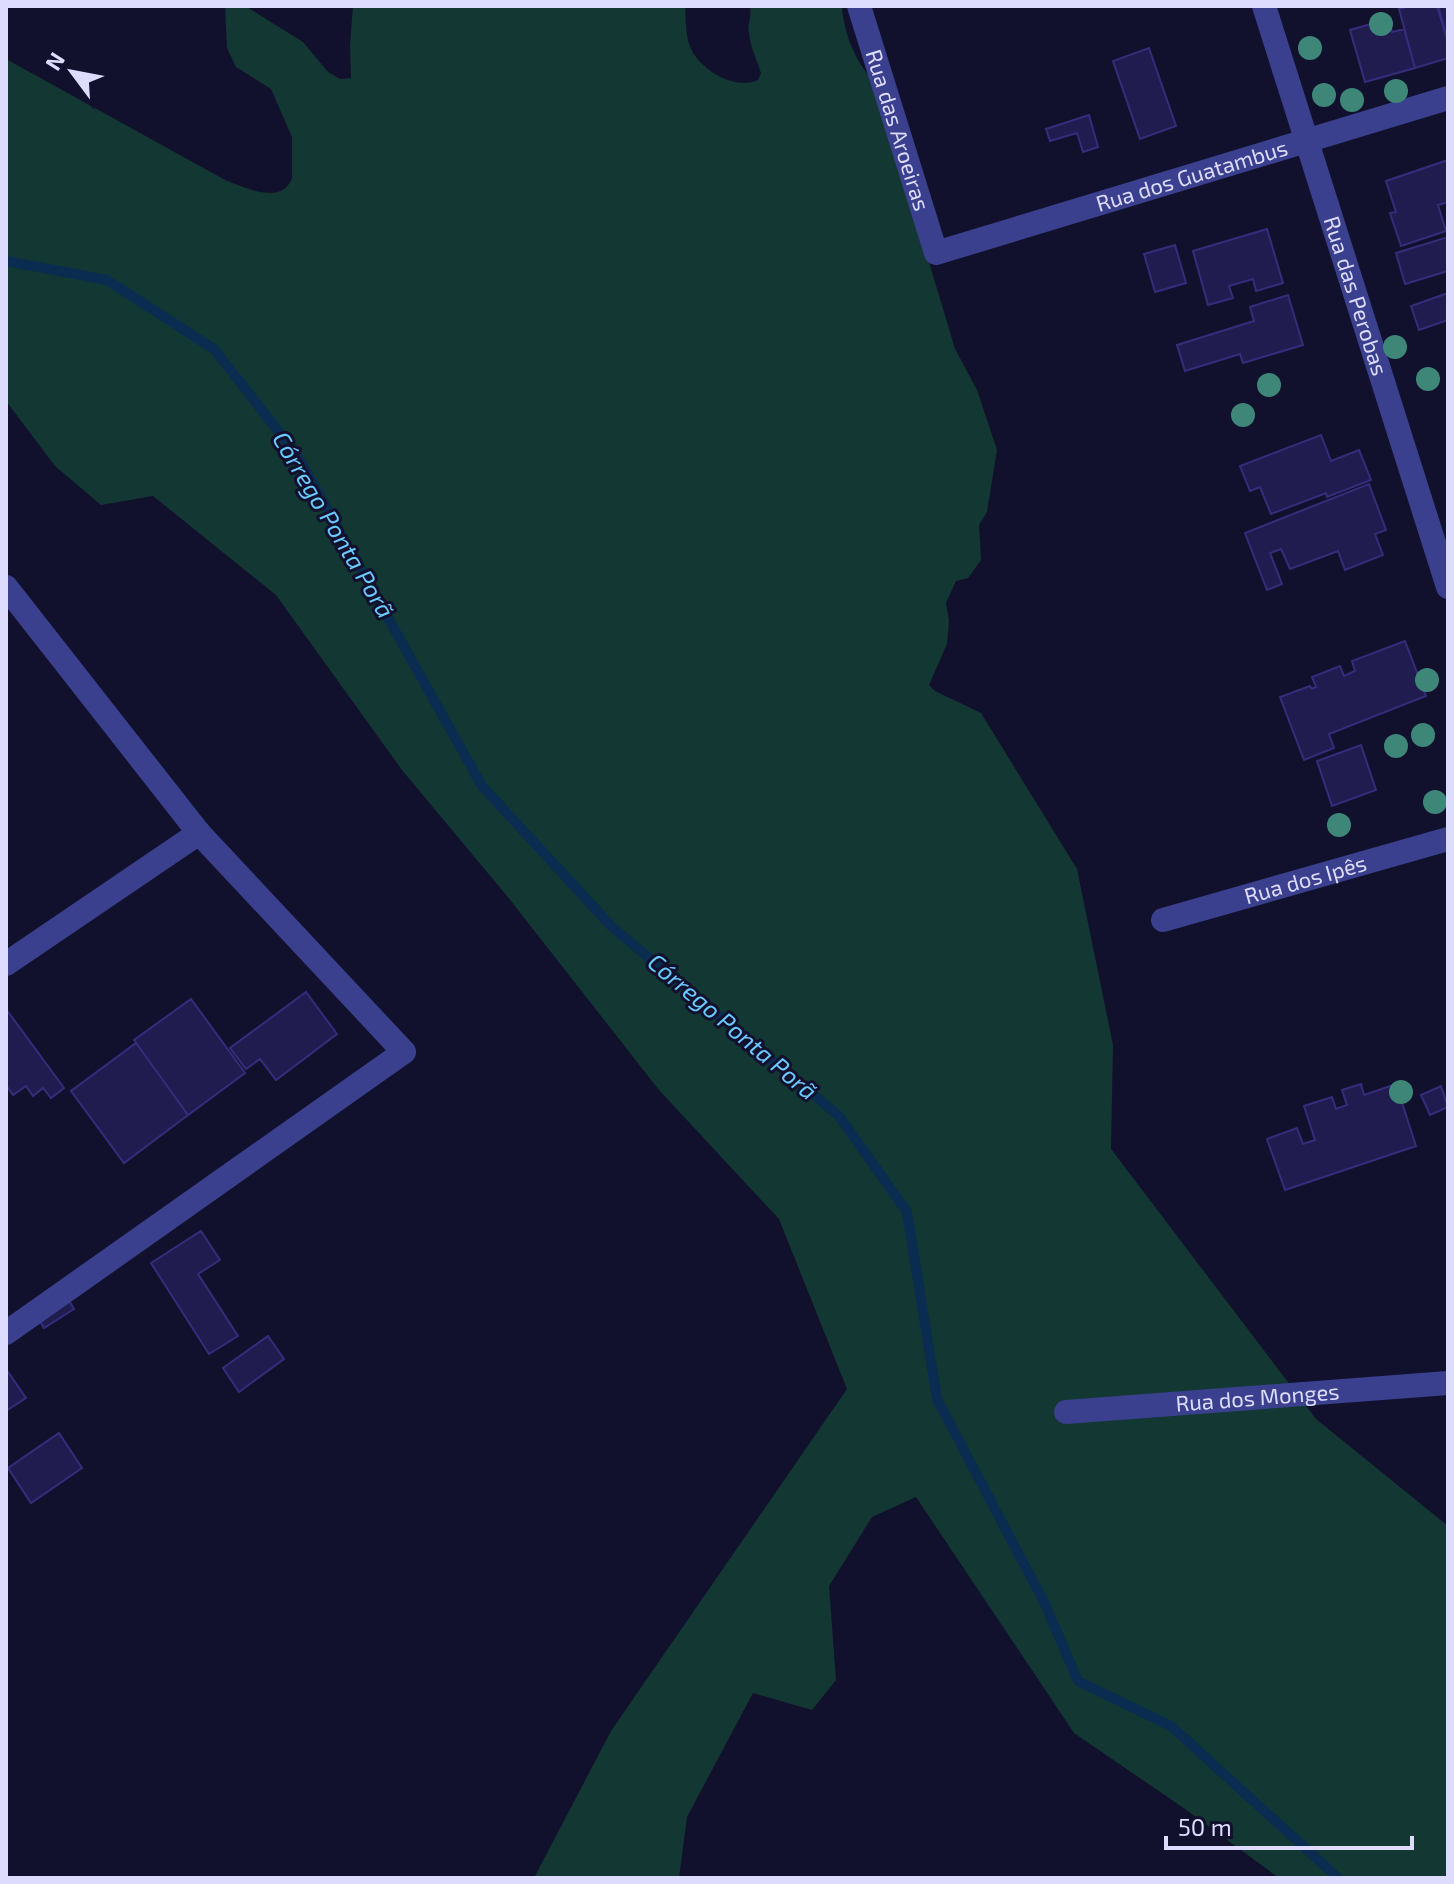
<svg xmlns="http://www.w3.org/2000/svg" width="1454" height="1884" font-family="'Exo 2',sans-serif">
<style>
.green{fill:#133732}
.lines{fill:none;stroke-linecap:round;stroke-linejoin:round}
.stream{stroke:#0b2c51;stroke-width:10}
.building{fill:#211c4f;stroke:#342d7b;stroke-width:2}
.street{stroke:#3a408d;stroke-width:24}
.tree{fill:#3e8678}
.labels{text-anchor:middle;stroke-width:6;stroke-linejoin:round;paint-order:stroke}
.street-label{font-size:22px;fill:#dddcff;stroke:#12112d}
.water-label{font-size:24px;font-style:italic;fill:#6acaff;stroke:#12112d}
</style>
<rect width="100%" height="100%" fill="#12112d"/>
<path class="green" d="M225 6H245L303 42 328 72 340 79 351 78 350 46 353 6H685C686 20 685 38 692 51 704 72 735 90 758 80L761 73C757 60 750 46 749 33 747 23 752 16 750 6H842C843 30 856 66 875 81L955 349 977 390 997 450 987 512 979 525 981 560 968 578 956 581 946 603 949 621 947 644 929 685 935 691 981 713 1077 869 1113 1045 1111 1149 1316 1419 1448 1526V1878H1279L1185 1809 1074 1733 916 1497 872 1517 829 1586 836 1680 812 1710 753 1693 687 1817 679 1878H534L611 1731 847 1389 779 1219 659 1090 507 896 402 770 276 595 153 496 101 505 55 466 6 401V59L227 181C245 187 282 206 292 178V137L271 89 236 67 227 48Z"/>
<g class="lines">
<path class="stream" d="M6 261 107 280 214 349 297 455 482 786 612 927 839 1116 907 1212 937 1399 1044 1602 1078 1681 1171 1726 1338 1878"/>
</g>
<path class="building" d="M1409 6H1437L1448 43V58L1415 68 1399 9Z
M1438 6H1448V41Z
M1388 19 1392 32 1404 29 1415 68 1365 82 1350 30Z
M1149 48 1176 126 1140 139 1113 61Z
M1089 115 1098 147 1083 152 1077 133 1050 141 1046 129Z
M1448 160V202L1438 205 1446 231 1401 246 1390 213 1396 212 1386 181Z
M1267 229 1283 283 1256 291 1253 279 1229 286 1233 298 1208 305 1193 251Z
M1448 237V271L1405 284 1396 253Z
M1175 245 1186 283 1155 292 1144 254Z
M1448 293V320L1419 330 1411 306Z
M1288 295 1303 345 1243 363 1240 354 1185 371 1177 345 1254 321 1250 307Z
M1321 435 1331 461 1359 450 1371 480 1327 497 1326 493 1271 514 1260 487 1250 491 1240 466Z
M1369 484 1386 530 1375 534 1383 555 1345 570 1338 551 1290 569 1281 549 1270 553 1282 584 1267 590 1245 533Z
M1405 641 1426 696 1329 734 1334 748 1304 760 1280 697 1310 686 1312 689 1316 687 1312 677 1340 666 1344 676 1355 671 1352 661Z
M1361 745 1376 790 1332 806 1317 761Z
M306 992 337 1034 276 1080 260 1059 246 1069 230 1048Z
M191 999 245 1073 188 1115 134 1040Z
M6 1009 64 1088 51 1098 43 1088 33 1096 26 1086 13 1095 6 1085Z
M136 1043 188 1115 124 1163 71 1091Z
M1361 1084 1364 1095 1396 1084 1416 1146 1285 1190 1267 1139 1297 1128 1303 1144 1315 1140 1304 1106 1332 1097 1336 1109 1347 1105 1342 1090Z
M1441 1086 1448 1107 1430 1115 1421 1095Z
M201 1231 220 1260 198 1274 238 1336 209 1354 151 1263Z
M68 1299 74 1309 44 1328 38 1318Z
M268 1336 284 1359 239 1392 223 1368Z
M6 1369 26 1398 6 1411Z
M59 1433 82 1468 31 1503 8 1468Z"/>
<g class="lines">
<g class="street">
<path id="s1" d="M859 6 936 253 1448 98"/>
<path id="s2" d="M1264 6 1448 587"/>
<path d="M6 587 199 833 404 1052 6 1333"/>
<path id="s3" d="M1163 920 1448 839"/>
<path d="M6 964 199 833"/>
<path id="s4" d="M1066 1412 1448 1383"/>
</g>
</g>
<g class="tree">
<circle cx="1381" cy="24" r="12"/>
<circle cx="1310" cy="48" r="12"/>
<circle cx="1396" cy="91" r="12"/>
<circle cx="1324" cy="95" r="12"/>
<circle cx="1352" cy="100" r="12"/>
<circle cx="1395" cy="347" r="12"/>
<circle cx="1428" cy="379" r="12"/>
<circle cx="1269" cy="385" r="12"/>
<circle cx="1243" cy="415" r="12"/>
<circle cx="1427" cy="680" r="12"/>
<circle cx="1423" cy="735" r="12"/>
<circle cx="1396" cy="746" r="12"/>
<circle cx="1435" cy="802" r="12"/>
<circle cx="1339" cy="825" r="12"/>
<circle cx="1401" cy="1092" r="12"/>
</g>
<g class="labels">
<g class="street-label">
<text dy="8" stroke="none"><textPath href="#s1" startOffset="130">Rua das Aroeiras</textPath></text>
<text dy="8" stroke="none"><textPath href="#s1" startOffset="526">Rua dos Guatambus</textPath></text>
<text dy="8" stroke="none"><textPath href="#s2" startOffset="304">Rua das Perobas</textPath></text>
<text dy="8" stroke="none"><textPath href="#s3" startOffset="148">Rua dos Ipês</textPath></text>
<text dy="8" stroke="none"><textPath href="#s4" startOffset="192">Rua dos Monges</textPath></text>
</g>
<g class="water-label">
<text transform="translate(333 525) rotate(59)" y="8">Córrego Ponta Porã</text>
<text transform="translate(732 1027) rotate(40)" y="8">Córrego Ponta Porã</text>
</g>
</g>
<rect width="1454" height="1884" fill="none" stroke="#dddcff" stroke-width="16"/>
<g transform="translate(72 72) rotate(302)" stroke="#12112d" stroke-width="6" paint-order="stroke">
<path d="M0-6L14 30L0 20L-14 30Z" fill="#dddcff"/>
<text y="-12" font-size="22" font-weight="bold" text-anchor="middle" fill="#dddcff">N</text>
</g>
<path d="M1166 1836v12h246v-12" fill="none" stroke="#dddcff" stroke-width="4"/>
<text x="1178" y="1836" font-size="24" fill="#dddcff" stroke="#12112d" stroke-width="6" paint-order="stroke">50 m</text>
</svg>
